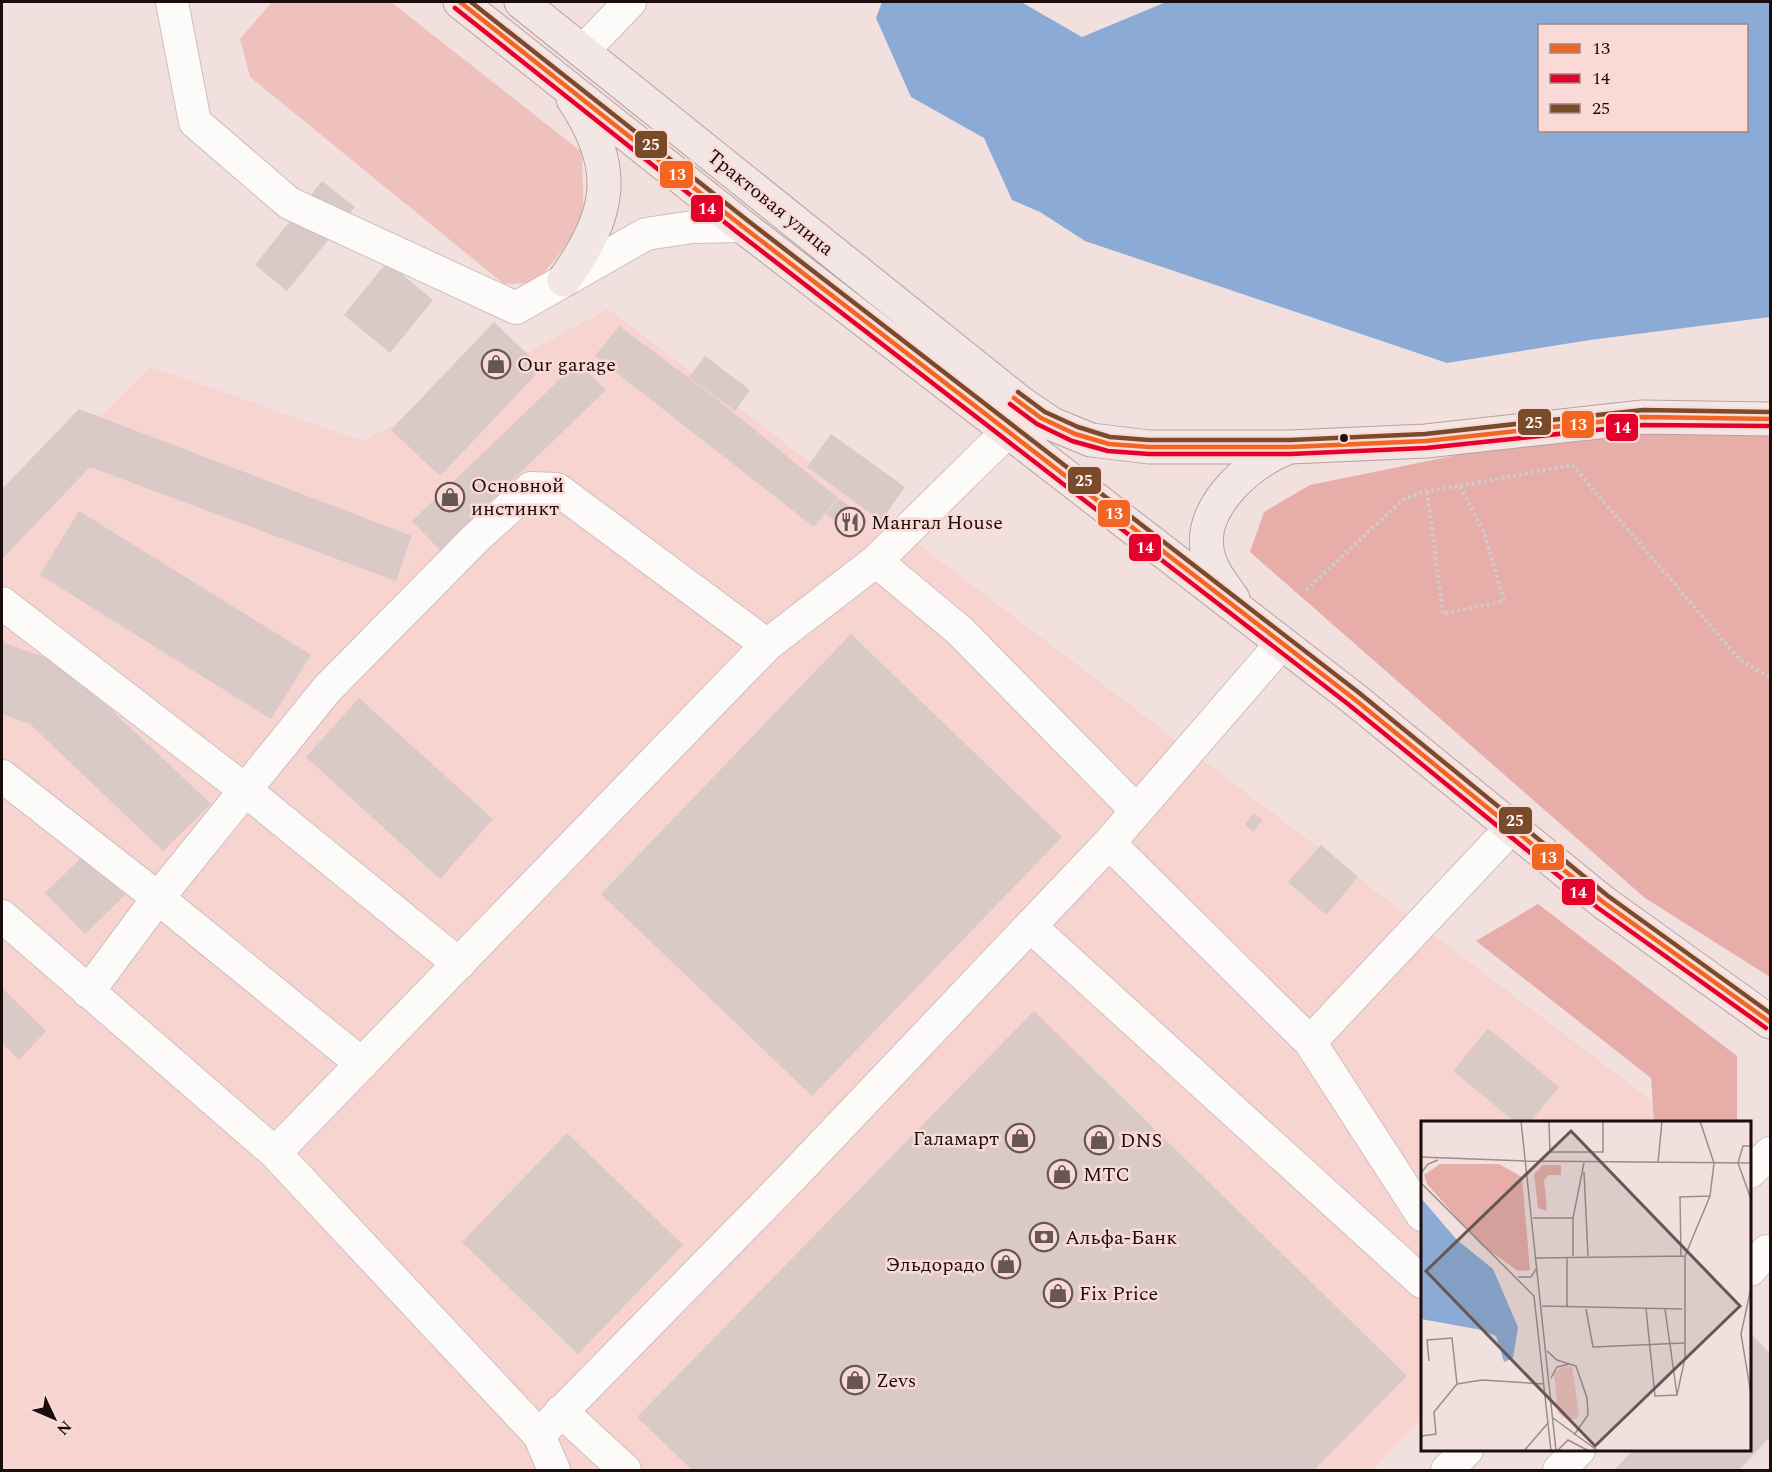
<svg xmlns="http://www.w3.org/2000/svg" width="1772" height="1472" font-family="Spectral,serif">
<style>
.built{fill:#f7d4d0}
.green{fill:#eec1bd}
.forest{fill:#e7ada9}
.water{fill:#8babd6;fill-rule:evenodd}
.building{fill:#d9c9c7}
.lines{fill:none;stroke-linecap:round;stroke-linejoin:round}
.minor-casing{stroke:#cebfbe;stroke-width:34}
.major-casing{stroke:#baa09e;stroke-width:35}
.path{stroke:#d0cbca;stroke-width:4;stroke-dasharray:3 3;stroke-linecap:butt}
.minor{stroke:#fdfafa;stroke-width:32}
.major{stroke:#f3e7e6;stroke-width:33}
.bus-1-casing{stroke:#fadad6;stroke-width:9}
.bus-2-casing{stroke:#fadad6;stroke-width:9}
.bus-3-casing{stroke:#fadad6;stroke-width:9}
.bus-1{stroke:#f26522;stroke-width:4.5}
.bus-2{stroke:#e4002b;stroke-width:4.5}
.bus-3{stroke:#7a4b2a;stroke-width:4.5}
.bus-dot{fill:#1a0d0b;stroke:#fadad6;stroke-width:2}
.labels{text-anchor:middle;stroke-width:5;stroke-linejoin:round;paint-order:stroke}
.street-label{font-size:20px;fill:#1a0d0b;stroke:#fadad6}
.poi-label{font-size:20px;fill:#1a0d0b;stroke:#fadad6;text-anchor:start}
.inset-road{fill:none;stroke:#9c8c8a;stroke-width:1.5}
.view{fill:#665755;fill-opacity:0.15;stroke:#665755;stroke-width:3}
.inset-edge{fill:none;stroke:#1a0d0b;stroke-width:3}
.line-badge{stroke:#fadad6;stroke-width:2}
.badge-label{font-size:16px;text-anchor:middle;font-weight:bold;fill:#fff}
</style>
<rect width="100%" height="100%" fill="#f2e0de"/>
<path class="built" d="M608 309 1680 1122H1422V1418L1372 1470H2V511L151 367 363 441Z"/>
<path class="green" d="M272 2H391L582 152 584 223 536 283 504 284 250 77 240 39Z"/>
<path class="forest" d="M1643 417 1770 423V977L1645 898 1250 552 1264 512 1310 485Z
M1538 904 1737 1056V1122H1654L1651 1078 1476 941Z"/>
<path class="water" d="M882 2H1021L1082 37 1166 2H1770V317L1590 340 1447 363 1085 241 1040 212 1012 200 984 138 911 97 876 18ZM1540 26H1746V130H1540Z"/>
<path class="building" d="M322 181 355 207 287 291 255 265Z
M387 262 433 300 390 353 344 315Z
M494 322 542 368 440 476 391 430Z
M619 326 717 399 838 498 814 527 595 356Z
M705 356 750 390 735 411 689 377Z
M578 362 606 390 440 550 412 521Z
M79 409 412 536 396 581 90 467 2 559V489Z
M831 434 905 487 881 521 807 467Z
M839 498 867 521 854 537 826 514Z
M79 511 311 655 271 719 40 575Z
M851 634 1062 837 812 1096 601 894Z
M2 642 63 664 211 804 163 851 30 724 2 714Z
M359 698 493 819 440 879 306 757Z
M1254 813 1263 820 1253 832 1245 824Z
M1321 845 1358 877 1326 915 1288 882Z
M85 854 125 895 85 934 45 893Z
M2 988 46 1031 19 1060 2 1043Z
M1034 1011 1407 1376 1314 1470H692L637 1417Z
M1488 1028 1559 1087 1530 1122H1515L1453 1071Z
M567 1133 683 1245 578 1354 462 1242Z
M1750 1333 1770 1353V1437L1739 1470H1614L1633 1450H1750Z"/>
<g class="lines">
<g class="minor-casing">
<path id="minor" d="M172 2 195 122 289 203 516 308 646 234 693 227 742 226
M583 51 630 2
M876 561 959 630 1136 810
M2 603 245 790 459 964
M2 776 158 898 362 1064
M1109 843 1310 1042 1422 1215
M2 916 275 1153 539 1435 554 1470
M1030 926 1422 1282
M88 992 158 898 327 689 477 537 531 488 557 489 767 645
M1310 1042 1511 828
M275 1153 767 645 876 561 1006 433
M1750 1172 1770 1153
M1750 1270 1767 1251 1770 1254
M561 1411 625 1470
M539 1435 790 1179 1109 843 1282 643
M1447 1470 1467 1450
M1559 1470 1579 1450"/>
</g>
<g class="major-casing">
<path id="major" d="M460 2 742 226 1353 698 1603 902 1770 1022
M521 2 1021 403 1052 424 1091 440 1149 447H1290L1426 441 1643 417 1770 419
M564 280C611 214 620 169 573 99
M1233 599C1222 583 1209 568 1207 549 1200 505 1252 460 1290 447"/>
</g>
<path class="path" d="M1460 486 1572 465 1740 660 1770 677
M1306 590 1404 499 1427 491 1460 486 1484 532 1504 601 1443 614 1427 491"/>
<use href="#minor" class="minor"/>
<use href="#major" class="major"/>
<g class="bus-1-casing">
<path id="bus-1" d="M460 2 742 226 1353 698 1603 902 1770 1022
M1014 398 1041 418 1075 434 1109 444 1149 447H1290L1426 441 1643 417 1770 419"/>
</g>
<g class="bus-2-casing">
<path id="bus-2" d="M455 8 737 232 1348 704 1598 908 1766 1028
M1010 404 1037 424 1072 441 1108 451 1149 454H1290L1426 448 1643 425 1770 426"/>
</g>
<g class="bus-3-casing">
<path id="bus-3" d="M471 2 747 220 1358 692 1608 896 1770 1013
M1018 392 1045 412 1078 427 1110 437 1149 440H1290L1425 434 1643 410 1770 412"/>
</g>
<use href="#bus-1" class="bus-1"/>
<use href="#bus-2" class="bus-2"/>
<use href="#bus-3" class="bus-3"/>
</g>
<defs>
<g id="shop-ring" transform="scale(1.5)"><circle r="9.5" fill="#fadad6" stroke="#665755" stroke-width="1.5"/><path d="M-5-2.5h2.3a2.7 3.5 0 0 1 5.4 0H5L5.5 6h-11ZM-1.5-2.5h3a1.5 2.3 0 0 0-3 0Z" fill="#665755"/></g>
<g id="restaurant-ring" transform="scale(1.5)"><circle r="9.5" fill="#fadad6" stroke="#665755" stroke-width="1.5"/><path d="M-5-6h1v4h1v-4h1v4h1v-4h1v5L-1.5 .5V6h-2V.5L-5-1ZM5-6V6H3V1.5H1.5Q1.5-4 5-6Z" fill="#665755"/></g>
<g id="bank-ring" transform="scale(1.5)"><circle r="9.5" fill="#fadad6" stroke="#665755" stroke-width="1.5"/><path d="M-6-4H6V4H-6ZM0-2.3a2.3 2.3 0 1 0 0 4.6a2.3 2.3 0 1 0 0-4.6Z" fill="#665755"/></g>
</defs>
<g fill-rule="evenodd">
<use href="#shop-ring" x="496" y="364"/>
<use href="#shop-ring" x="450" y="497"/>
<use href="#restaurant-ring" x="850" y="522"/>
<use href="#shop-ring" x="1020" y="1138"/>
<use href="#shop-ring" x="1099" y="1140"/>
<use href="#shop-ring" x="1062" y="1174"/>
<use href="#bank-ring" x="1044" y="1237"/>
<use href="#shop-ring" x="1006" y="1264"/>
<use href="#shop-ring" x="1058" y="1293"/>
<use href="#shop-ring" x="855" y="1380"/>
</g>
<circle class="bus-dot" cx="1344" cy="438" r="5"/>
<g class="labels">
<g class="street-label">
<text transform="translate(771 202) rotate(39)" y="7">Трактовая улица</text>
</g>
<g class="poi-label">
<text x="517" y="371">Our garage</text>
<text x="471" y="492">Основной<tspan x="471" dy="23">инстинкт</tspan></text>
<text x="871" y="529">Мангал House</text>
<text x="999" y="1145" text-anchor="end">Галамарт</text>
<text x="1120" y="1147">DNS</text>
<text x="1083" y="1181">МТС</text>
<text x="1065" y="1244">Альфа-Банк</text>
<text x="985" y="1271" text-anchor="end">Эльдорадо</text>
<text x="1079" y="1300">Fix Price</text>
<text x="876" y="1387">Zevs</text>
</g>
</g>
<g transform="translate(1421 1121)">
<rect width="330" height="330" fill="#f2e0de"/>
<path d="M151 245 158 293 155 298H145L137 292 133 253 140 246Z" fill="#eec1bd"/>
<path d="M19 43H78L101 56 109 149 97 150 59 123 6 63 3 54ZM122 44H140V54H128L123 59 126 90 117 87 113 53Z" fill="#e7ada9"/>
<path d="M0 77 35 118 72 148 97 206 92 237 83 241 75 215 61 209 0 198Z" fill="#8babd6"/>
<path class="inset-road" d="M100 0 135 330M120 0 128 1 129 31H182V0M330 25H322L317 42 330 78M0 36 104 40M104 40 330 42M237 42 241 0M163 51 167 135M0 52 7 43 17 39M0 62 113 175 130 330M112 97H152M152 135V97L163 42M260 135 259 76 289 75M146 136V185M115 137 264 135M97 156H110L115 148M330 167 320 213 330 273M121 185 261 188M165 188 172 226 263 222M225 188 234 275 256 274 264 237V135L289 75 293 42 279 0M244 188 256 274M126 230 136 239 155 245 166 277 167 294 153 314M8 240 6 219 31 217 36 263M130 257 136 246 148 243M132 297 177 330M0 315 15 313 13 291 36 263 61 259 123 263M103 330 127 302M136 330 147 319 168 330"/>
<path class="view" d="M150 10 319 185 174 325 5 150Z"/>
<rect width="330" height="330" class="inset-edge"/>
</g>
<g class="line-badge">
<rect x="634" y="130" width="34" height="29" rx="6" fill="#7a4b2a"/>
<rect x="659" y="160" width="35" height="29" rx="6" fill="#f26522"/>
<rect x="690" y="194" width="34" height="29" rx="6" fill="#e4002b"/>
<rect x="1517" y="408" width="35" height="28" rx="6" fill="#7a4b2a"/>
<rect x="1561" y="410" width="34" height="29" rx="6" fill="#f26522"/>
<rect x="1605" y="413" width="34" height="29" rx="6" fill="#e4002b"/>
<rect x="1067" y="466" width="35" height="29" rx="6" fill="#7a4b2a"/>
<rect x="1097" y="499" width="34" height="29" rx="6" fill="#f26522"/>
<rect x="1128" y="533" width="34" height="29" rx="6" fill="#e4002b"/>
<rect x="1498" y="806" width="35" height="29" rx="6" fill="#7a4b2a"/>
<rect x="1531" y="843" width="34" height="28" rx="6" fill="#f26522"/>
<rect x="1561" y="878" width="35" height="28" rx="6" fill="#e4002b"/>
</g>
<g class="badge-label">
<text x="651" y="150">25</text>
<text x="677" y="180">13</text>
<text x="707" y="214">14</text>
<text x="1534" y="428">25</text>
<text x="1578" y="430">13</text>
<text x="1622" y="433">14</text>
<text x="1084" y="486">25</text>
<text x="1114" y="519">13</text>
<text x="1145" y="553">14</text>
<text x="1515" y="826">25</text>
<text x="1548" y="863">13</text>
<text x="1578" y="898">14</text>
</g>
<rect width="1772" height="1472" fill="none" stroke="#1a0d0b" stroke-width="6"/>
<rect x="1538" y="24" width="210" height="108" fill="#fadad6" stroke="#a08885" stroke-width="1.5"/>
<rect x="1550" y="44" width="30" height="9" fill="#f26522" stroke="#a08885" stroke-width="1.5"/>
<text x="1592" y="54" font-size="18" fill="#1a0d0b">13</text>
<rect x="1550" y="74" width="30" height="9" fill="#e4002b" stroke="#a08885" stroke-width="1.5"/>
<text x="1592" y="84" font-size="18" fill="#1a0d0b">14</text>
<rect x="1550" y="104" width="30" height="9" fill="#7a4b2a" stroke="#a08885" stroke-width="1.5"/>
<text x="1592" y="114" font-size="18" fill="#1a0d0b">25</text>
<g transform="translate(54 1418) rotate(134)" stroke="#fadad6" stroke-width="4.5" paint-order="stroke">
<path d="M0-4.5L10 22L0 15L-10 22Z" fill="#1a0d0b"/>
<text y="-9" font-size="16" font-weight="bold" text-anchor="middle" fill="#1a0d0b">N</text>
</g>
</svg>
